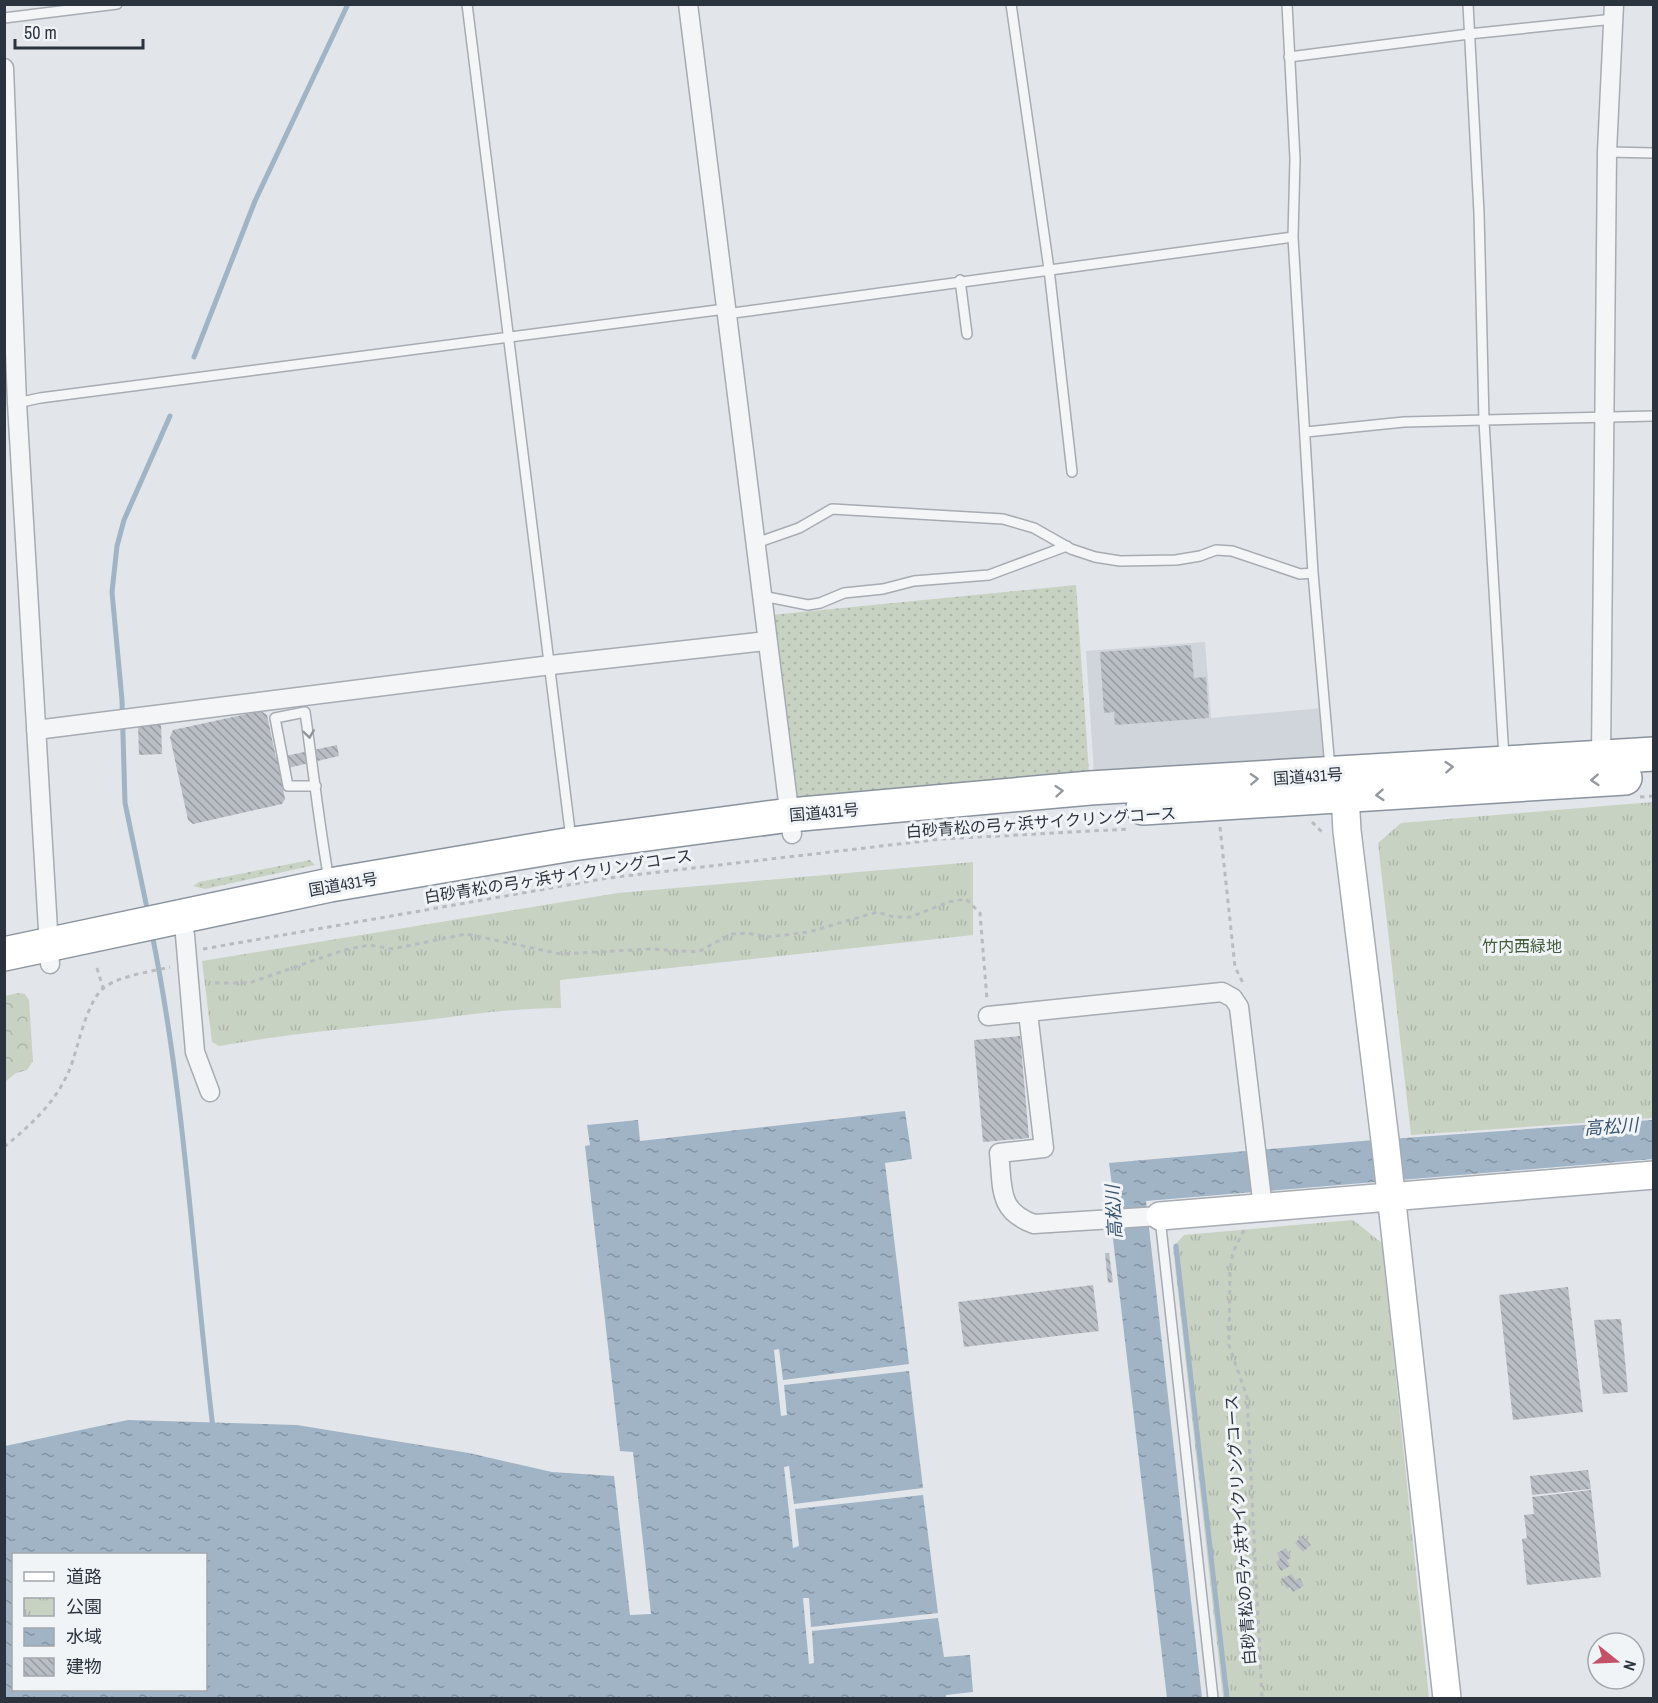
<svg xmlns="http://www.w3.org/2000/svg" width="1658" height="1703" font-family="'Archivo Narrow','Noto Sans JP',sans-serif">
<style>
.built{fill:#d0d4db}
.grass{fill:url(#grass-dots)}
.forest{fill:url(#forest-crowns)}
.park{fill:url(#park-tufts)}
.water{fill:url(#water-ripples);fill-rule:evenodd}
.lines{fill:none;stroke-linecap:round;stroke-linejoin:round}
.stream{stroke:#a0b4c6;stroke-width:5}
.building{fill:url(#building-back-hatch)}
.lane-casing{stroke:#a7acb3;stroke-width:12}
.street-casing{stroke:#a7acb3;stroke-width:21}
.secondary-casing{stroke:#a7acb3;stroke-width:30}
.highway-casing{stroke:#8a939e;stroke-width:36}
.path{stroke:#b8bbc0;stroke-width:3;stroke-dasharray:4.5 4.5;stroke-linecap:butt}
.lane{stroke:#f4f5f7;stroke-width:9}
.street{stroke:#f4f5f7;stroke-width:18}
.secondary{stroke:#fff;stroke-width:27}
.highway{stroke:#fff;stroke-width:33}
.oneway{stroke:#90949b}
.oneway2{stroke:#95999f}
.labels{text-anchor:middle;stroke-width:6;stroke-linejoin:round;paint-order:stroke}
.street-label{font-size:16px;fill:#2b333f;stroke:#f1f4f6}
.park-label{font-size:16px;fill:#415a39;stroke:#f1f4f6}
.water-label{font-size:18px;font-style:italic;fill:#385470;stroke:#f1f4f6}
</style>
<defs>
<pattern id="grass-dots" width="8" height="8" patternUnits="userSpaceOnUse" patternTransform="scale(1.5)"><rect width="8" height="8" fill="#c8d2c3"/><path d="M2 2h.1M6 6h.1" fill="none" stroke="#acb5a9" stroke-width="1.8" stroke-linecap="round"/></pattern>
<pattern id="forest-crowns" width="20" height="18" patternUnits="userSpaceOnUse" patternTransform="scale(1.5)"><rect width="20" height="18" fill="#c8d2c3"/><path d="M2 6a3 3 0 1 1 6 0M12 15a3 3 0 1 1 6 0" fill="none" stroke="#acb5a9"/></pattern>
<pattern id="park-tufts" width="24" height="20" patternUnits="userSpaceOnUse" patternTransform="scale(1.5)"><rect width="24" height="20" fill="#c8d2c3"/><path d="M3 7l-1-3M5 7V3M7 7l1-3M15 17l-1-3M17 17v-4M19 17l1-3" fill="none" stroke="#acb5a9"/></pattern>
<pattern id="water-ripples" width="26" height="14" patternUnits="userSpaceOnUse" patternTransform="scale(1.5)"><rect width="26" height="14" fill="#a0b4c6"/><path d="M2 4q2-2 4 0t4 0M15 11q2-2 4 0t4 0" fill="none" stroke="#8393a2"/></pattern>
<pattern id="building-back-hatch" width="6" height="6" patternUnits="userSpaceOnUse" patternTransform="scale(1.5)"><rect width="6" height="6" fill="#b9bec5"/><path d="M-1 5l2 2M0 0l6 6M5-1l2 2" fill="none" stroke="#979ba1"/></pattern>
</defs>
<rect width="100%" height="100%" fill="#e2e5e9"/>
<path class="built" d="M1205 642 1211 718 1323 708 1325 745 1322 758 1094 773 1086 651Z"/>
<path class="grass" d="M1076 585 1089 773 796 800 771 615Z
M310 860 315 865 205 889 193 886 199 882Z"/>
<path class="forest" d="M18 993 25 994 29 1000 33 1061 27 1070 16 1073 5 1082V996Z"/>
<path class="park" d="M1653 802V1118L1411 1135 1378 843 1401 823Z
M973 862V935L560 980 561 1008C513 1008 467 1015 419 1021 352 1028 286 1034 219 1046L212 1042 202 961 618 893Z
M1353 1220 1382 1243 1429 1698H1223L1173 1247 1184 1235Z"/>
<path class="water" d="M905 1111 912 1159 885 1163 909 1364 783 1380 779 1349 774 1350 781 1416 787 1415 784 1385 909 1371 923 1488 794 1504 789 1466 784 1467 793 1548 799 1546 795 1509 923 1495 938 1613 811 1627 809 1598H803L809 1664 814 1663 812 1631 938 1618 944 1657 970 1655 973 1692 946 1695V1698H5V1446L128 1420 297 1425 469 1453 552 1472 614 1476 630 1615 651 1614 633 1452 620 1451 585 1146 590 1145 587 1125 638 1120 640 1141ZM14 1554H206V1690H14Z
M1653 1120V1159L1146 1201 1202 1698H1167L1113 1239 1110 1201 1114 1200 1109 1163 1362 1141Z"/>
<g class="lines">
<path class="stream" d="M194 357 255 201 348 4
M148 913 125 803 122 700 112 592 117 546 124 520 170 416
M152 934C185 1097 193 1263 213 1428
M1176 1246 1227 1698"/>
</g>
<path class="building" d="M1191 645 1194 678 1206 677 1209 718 1115 725 1114 712 1104 713 1100 652Z
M261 711 267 715 276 758 337 745 339 756 279 770 285 799 282 804 193 824 188 820 170 737 173 730Z
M161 723 162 754 139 755 138 724Z
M1020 1036 1029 1138 983 1142 974 1040Z
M1105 1253H1109L1113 1282 1108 1283Z
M1093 1285 1099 1331 964 1347 958 1302Z
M1568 1287 1583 1412 1513 1420 1499 1295Z
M1621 1319 1628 1392 1603 1394 1594 1320Z
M1588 1470 1591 1489 1532 1495 1530 1476Z
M1591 1490 1601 1577 1527 1585 1522 1539 1527 1538 1524 1515 1534 1514 1532 1497Z
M1302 1536 1311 1545 1303 1552 1295 1543Z
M1286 1548 1291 1558 1287 1560 1290 1566 1281 1571 1276 1562 1280 1559 1277 1553Z
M1292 1574 1295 1580 1300 1578 1304 1586 1293 1592 1290 1587 1287 1589 1281 1579Z"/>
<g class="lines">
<g class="lane-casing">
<path id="lane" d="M467 4 571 839
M1011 4 1049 269 1072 472
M1287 4 1295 159 1293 237 1313 573 1330 768
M1468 4 1479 213 1484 421 1504 758
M4 18 117 4
M1289 57 1469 34 1614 19
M1607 152 1654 153
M960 280 967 334
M726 314 1293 237
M17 403 40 398 725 309
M1306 432 1404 422 1654 416
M756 543 799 528 832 509 1003 519 1034 528 1071 549 1095 557 1120 561 1176 560 1200 556 1216 550 1232 551 1300 574 1313 573
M762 596 808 605 820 603 844 593 883 589 914 581 989 575 1067 546
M316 786H288L275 718 305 712C313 768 319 824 329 880
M1160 1218 1213 1698"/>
</g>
<g class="street-casing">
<path id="street" d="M688 4 792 834
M4 68 17 403 50 964
M36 730 551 665 766 641
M1601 757 1607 152 1614 4
M185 935 195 1052 210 1092
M1028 1013 1044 1148 999 1153C1003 1187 997 1211 1034 1224L1160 1216
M988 1016 1222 992 1233 998 1239 1007 1263 1208"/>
</g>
<g class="secondary-casing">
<path id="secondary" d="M1344 776 1347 831 1385 1140 1447 1698
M1160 1216 1654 1175"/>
</g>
<g class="highway-casing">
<path id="highway" d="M1143 808 1625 778
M4 954 330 885 572 844 790 815 1090 788 1654 754"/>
</g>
<path class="path" d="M1640 797 1654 796
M1312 822 1324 834
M1220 827 1235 967 1243 983
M203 949 608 878 942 839 1129 829
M97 968 103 988
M215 983H249L344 950 369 945 392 949 466 934 561 954 650 949 698 952 731 934 747 933 768 937 809 932 877 912 894 917H911L948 902 966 899 980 913 987 1000
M4 1147C31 1125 55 1103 69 1071 78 1050 86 1000 105 987 122 975 150 972 170 967
M1244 1230 1233 1252 1230 1269 1229 1345 1247 1397 1262 1698"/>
<use href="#lane" class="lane"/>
<use href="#street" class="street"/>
<use href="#secondary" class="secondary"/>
<use href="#highway" class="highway"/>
</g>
<defs><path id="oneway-chevron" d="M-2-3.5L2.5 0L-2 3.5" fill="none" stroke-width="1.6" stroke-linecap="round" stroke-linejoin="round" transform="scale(1.5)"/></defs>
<use class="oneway" href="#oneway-chevron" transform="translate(309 734) rotate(82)"/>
<g class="oneway2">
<use href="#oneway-chevron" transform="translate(1449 767) rotate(-4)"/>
<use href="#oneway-chevron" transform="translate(1254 779) rotate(-3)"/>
<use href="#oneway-chevron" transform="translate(1595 780) rotate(176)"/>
<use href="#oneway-chevron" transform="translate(1059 791) rotate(-5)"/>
<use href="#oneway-chevron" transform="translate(1380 795) rotate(176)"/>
</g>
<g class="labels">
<g class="street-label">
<text transform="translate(1308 776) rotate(-4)" y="6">国道431号</text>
<text transform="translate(824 812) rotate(-5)" y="6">国道431号</text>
<text transform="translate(1041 822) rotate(-4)" y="6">白砂青松の弓ヶ浜サイクリングコース</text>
<text transform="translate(558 876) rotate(-9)" y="6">白砂青松の弓ヶ浜サイクリングコース</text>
<text transform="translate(343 884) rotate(-10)" y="6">国道431号</text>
<text transform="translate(1240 1530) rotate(-94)" y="6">白砂青松の弓ヶ浜サイクリングコース</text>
</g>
<g class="park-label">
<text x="1522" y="952">竹内西緑地</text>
</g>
<g class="water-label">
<text transform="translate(1611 1127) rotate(-4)" y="6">高松川</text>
<text transform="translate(1114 1212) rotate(-93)" y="6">高松川</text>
</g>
</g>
<rect width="1658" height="1703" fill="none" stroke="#2b333f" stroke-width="12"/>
<rect x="12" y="1553" width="195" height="138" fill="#f1f4f6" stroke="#a2a7ad" stroke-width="1.5"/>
<rect x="24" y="1572" width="30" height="9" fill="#ffffff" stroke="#a2a7ad" stroke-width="1.5"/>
<text x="66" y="1583" font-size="18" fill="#2b333f">道路</text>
<rect x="24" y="1598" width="30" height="18" fill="url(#park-tufts)" stroke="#a2a7ad" stroke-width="1.5"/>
<text x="66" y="1613" font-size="18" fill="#2b333f">公園</text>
<rect x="24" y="1628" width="30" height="18" fill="url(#water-ripples)" stroke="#a2a7ad" stroke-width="1.5"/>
<text x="66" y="1643" font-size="18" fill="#2b333f">水域</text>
<rect x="24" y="1658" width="30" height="18" fill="url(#building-back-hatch)" stroke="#a2a7ad" stroke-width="1.5"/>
<text x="66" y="1673" font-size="18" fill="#2b333f">建物</text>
<g transform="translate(1616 1661) rotate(108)"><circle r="28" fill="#f1f4f6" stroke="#a2a7ad" stroke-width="1.5"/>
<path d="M0-4.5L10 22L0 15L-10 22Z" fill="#c35168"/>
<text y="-9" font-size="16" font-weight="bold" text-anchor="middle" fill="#2b333f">N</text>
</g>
<path d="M15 39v9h128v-9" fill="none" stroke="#2b333f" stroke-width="3"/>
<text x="24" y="39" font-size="18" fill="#2b333f" stroke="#f1f4f6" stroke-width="4.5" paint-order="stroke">50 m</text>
</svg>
